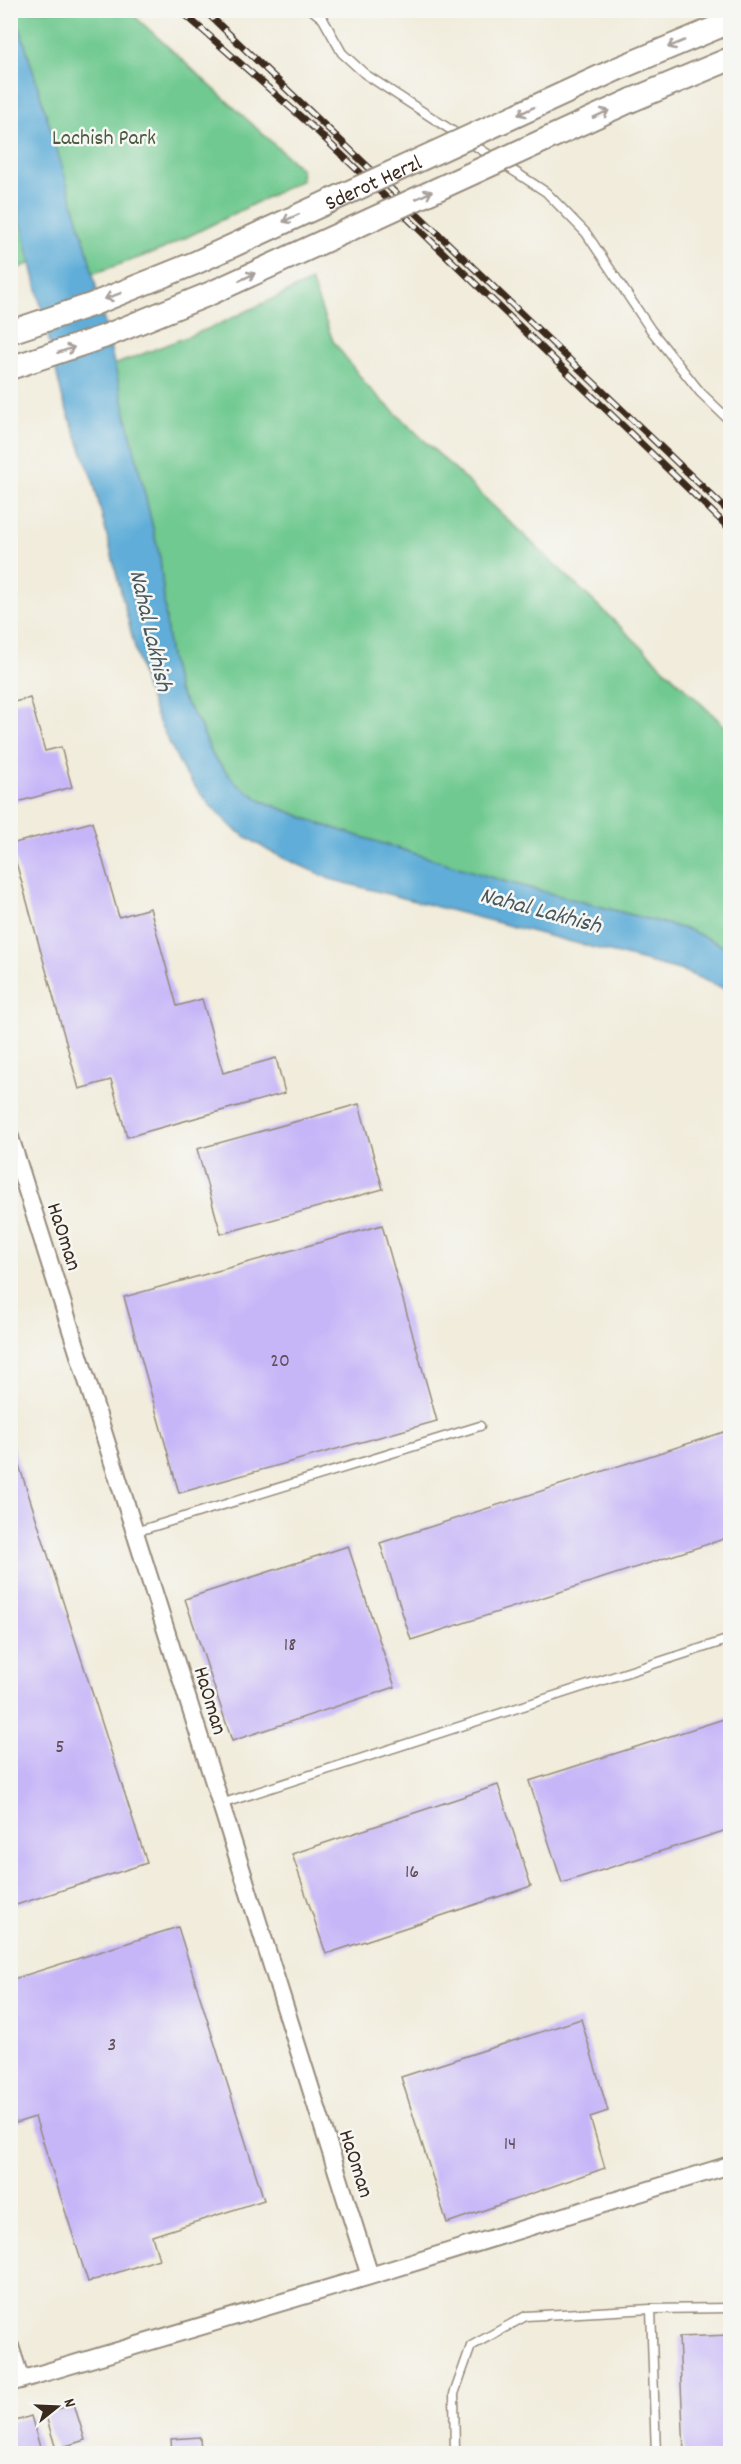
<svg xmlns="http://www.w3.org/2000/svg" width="741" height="2464" font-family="Dekko,sans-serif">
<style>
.green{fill:#70c990;stroke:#567a57;stroke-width:1.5}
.water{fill:#5fadd8;stroke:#4d6c7b;stroke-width:1.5}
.building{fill:#c6b6f8}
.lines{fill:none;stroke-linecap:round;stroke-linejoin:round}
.lane-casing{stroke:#968b7c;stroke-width:11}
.street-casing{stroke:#968b7c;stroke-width:20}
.secondary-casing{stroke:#968b7c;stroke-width:26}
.lane{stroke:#fff;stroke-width:8}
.street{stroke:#fff;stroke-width:16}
.secondary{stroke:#fff;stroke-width:22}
.rail-casing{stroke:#3b2a1e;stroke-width:7}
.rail{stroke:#f6f6f2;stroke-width:4.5;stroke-dasharray:14;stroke-linecap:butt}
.secondary-bridge-casing{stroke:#968b7c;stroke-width:26;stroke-linecap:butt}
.secondary-bridge{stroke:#fff;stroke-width:22}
.oneway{stroke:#a79f9a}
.labels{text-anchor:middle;stroke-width:5;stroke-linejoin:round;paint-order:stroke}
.number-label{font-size:20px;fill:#5e4d54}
.park-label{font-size:22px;fill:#4b5a40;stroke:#f6f6f2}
.street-label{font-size:22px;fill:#3b2a1e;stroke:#f6f6f2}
.water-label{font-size:24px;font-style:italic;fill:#48585f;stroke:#f6f6f2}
</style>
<rect width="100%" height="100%" fill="#f6f6f2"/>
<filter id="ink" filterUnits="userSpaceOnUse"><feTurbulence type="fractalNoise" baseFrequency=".0167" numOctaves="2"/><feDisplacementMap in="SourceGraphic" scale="12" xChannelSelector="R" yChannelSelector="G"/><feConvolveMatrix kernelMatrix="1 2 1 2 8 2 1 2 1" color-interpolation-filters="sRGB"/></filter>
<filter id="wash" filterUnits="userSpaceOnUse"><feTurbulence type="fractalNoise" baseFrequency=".008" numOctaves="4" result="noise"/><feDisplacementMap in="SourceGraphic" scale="24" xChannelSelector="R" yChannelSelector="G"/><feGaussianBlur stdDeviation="1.35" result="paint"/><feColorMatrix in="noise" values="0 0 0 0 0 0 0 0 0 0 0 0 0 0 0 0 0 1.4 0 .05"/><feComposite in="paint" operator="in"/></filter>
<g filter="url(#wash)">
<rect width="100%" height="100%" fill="#f1ecdb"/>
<path class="green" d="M11 11H129L301 169 302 180 161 250 92 274 84 243 11 271Z
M311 281 333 341 368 387 730 731V949L689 930 503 881 323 825 262 801 236 783 213 756 199 723 178 691 169 652 160 558 114 365 215 326Z"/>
<path class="water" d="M10 11 17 18 87 249 160 558 169 652 178 691 199 723 213 756 236 783 262 801 323 825 503 881 689 930 730 949V991L683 971 330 879 269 851 235 830 208 803 184 772 156 716 143 680 93 480 63 400 11 178Z"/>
<g id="blocks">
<path class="building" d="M30 698 45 751 61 747 72 787 10 804V728L13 727 10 703Z
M92 822 119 917 150 908 177 1006 202 999 223 1073 276 1058 285 1093 127 1137 111 1080 79 1089 11 844Z
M359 1104 383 1189 221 1234 197 1149Z
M382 1225 437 1421 179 1493 124 1297Z
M730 1430V1537L411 1640 380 1543Z
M10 1437 147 1863 10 1907Z
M348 1546 395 1687 232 1741 185 1599Z
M730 1717V1829L562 1883 529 1781Z
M498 1785 531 1886 326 1954 292 1854Z
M178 1927 264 2200 152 2236 159 2259 88 2282 35 2117 16 2123 10 2105V1980Z
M581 2019 608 2111 590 2117 605 2168 447 2223 401 2077Z
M730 2335V2454H684L679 2337Z
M74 2404 85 2440 56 2449 45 2413Z
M31 2416 42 2454H10V2423Z
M200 2437 201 2454H172L171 2439Z"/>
</g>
</g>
<g filter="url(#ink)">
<use href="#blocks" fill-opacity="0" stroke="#968b7c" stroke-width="1.5"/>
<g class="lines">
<g class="lane-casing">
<path id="lane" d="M312 10 323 19 342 53 365 74 546 192 586 233 651 330 700 392 730 421
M135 1532 480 1426
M221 1804 730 1639
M651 2309 656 2454
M455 2454 454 2394 471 2346 526 2316 651 2309 730 2308"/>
</g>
<g class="street-casing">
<path id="street" d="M10 1137 370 2276
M10 2346 21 2380
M10 2383 370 2276 730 2165"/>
</g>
<g class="secondary-casing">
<path id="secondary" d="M617 69 730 22
M632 100 730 59"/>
</g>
<use href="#lane" class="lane"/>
<use href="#street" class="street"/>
<use href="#secondary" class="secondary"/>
<g class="rail-casing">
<path id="rail" d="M180 10 317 131 730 529
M204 10 730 513"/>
</g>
<use href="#rail" class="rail"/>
<g class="secondary-bridge-casing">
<g id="secondary-bridge">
<path id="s1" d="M10 332 91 305 195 263 617 69"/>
<path d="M10 368 103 337 209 294 632 100"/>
</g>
</g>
<use href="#secondary-bridge" class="secondary-bridge"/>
</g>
<defs><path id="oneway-shaft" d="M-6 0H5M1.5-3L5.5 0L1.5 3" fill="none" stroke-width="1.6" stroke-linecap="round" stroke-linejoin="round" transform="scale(1.5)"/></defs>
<g class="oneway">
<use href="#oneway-shaft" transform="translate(676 44) rotate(157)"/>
<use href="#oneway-shaft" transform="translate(526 111) rotate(155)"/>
<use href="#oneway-shaft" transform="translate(601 114) rotate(-25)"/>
<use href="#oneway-shaft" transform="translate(424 195) rotate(-25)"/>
<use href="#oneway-shaft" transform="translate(291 218) rotate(155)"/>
<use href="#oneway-shaft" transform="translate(247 277) rotate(-25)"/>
<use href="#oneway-shaft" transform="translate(113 296) rotate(159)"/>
<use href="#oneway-shaft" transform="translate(66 350) rotate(-19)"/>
</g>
</g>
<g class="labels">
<g class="number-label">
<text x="280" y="1366">20</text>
<text x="290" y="1650">18</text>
<text x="60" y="1752">5</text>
<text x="412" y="1877">16</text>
<text x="112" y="2050">3</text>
<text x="510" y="2149">14</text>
</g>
<g class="park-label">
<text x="104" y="144">Lachish Park</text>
</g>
<g class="street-label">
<text dy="8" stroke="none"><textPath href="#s1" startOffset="393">Sderot Herzl</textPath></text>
<text transform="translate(66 1236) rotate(72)" y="8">HaOman</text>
<text transform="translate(212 1700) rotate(73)" y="8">HaOman</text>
<text transform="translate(358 2163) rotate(72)" y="8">HaOman</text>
</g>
<g class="water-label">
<text transform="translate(152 630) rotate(77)" y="8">Nahal Lakhish</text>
<text transform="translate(541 909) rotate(15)" y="8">Nahal Lakhish</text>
</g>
</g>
<rect width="741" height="2464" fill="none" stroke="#f6f6f2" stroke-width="36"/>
<g transform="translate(57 2407) rotate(72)" stroke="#f6f6f2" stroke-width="4.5" paint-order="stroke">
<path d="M0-4.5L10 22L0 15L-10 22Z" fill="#3b2a1e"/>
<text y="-9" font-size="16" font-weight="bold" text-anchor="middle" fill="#3b2a1e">N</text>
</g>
</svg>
